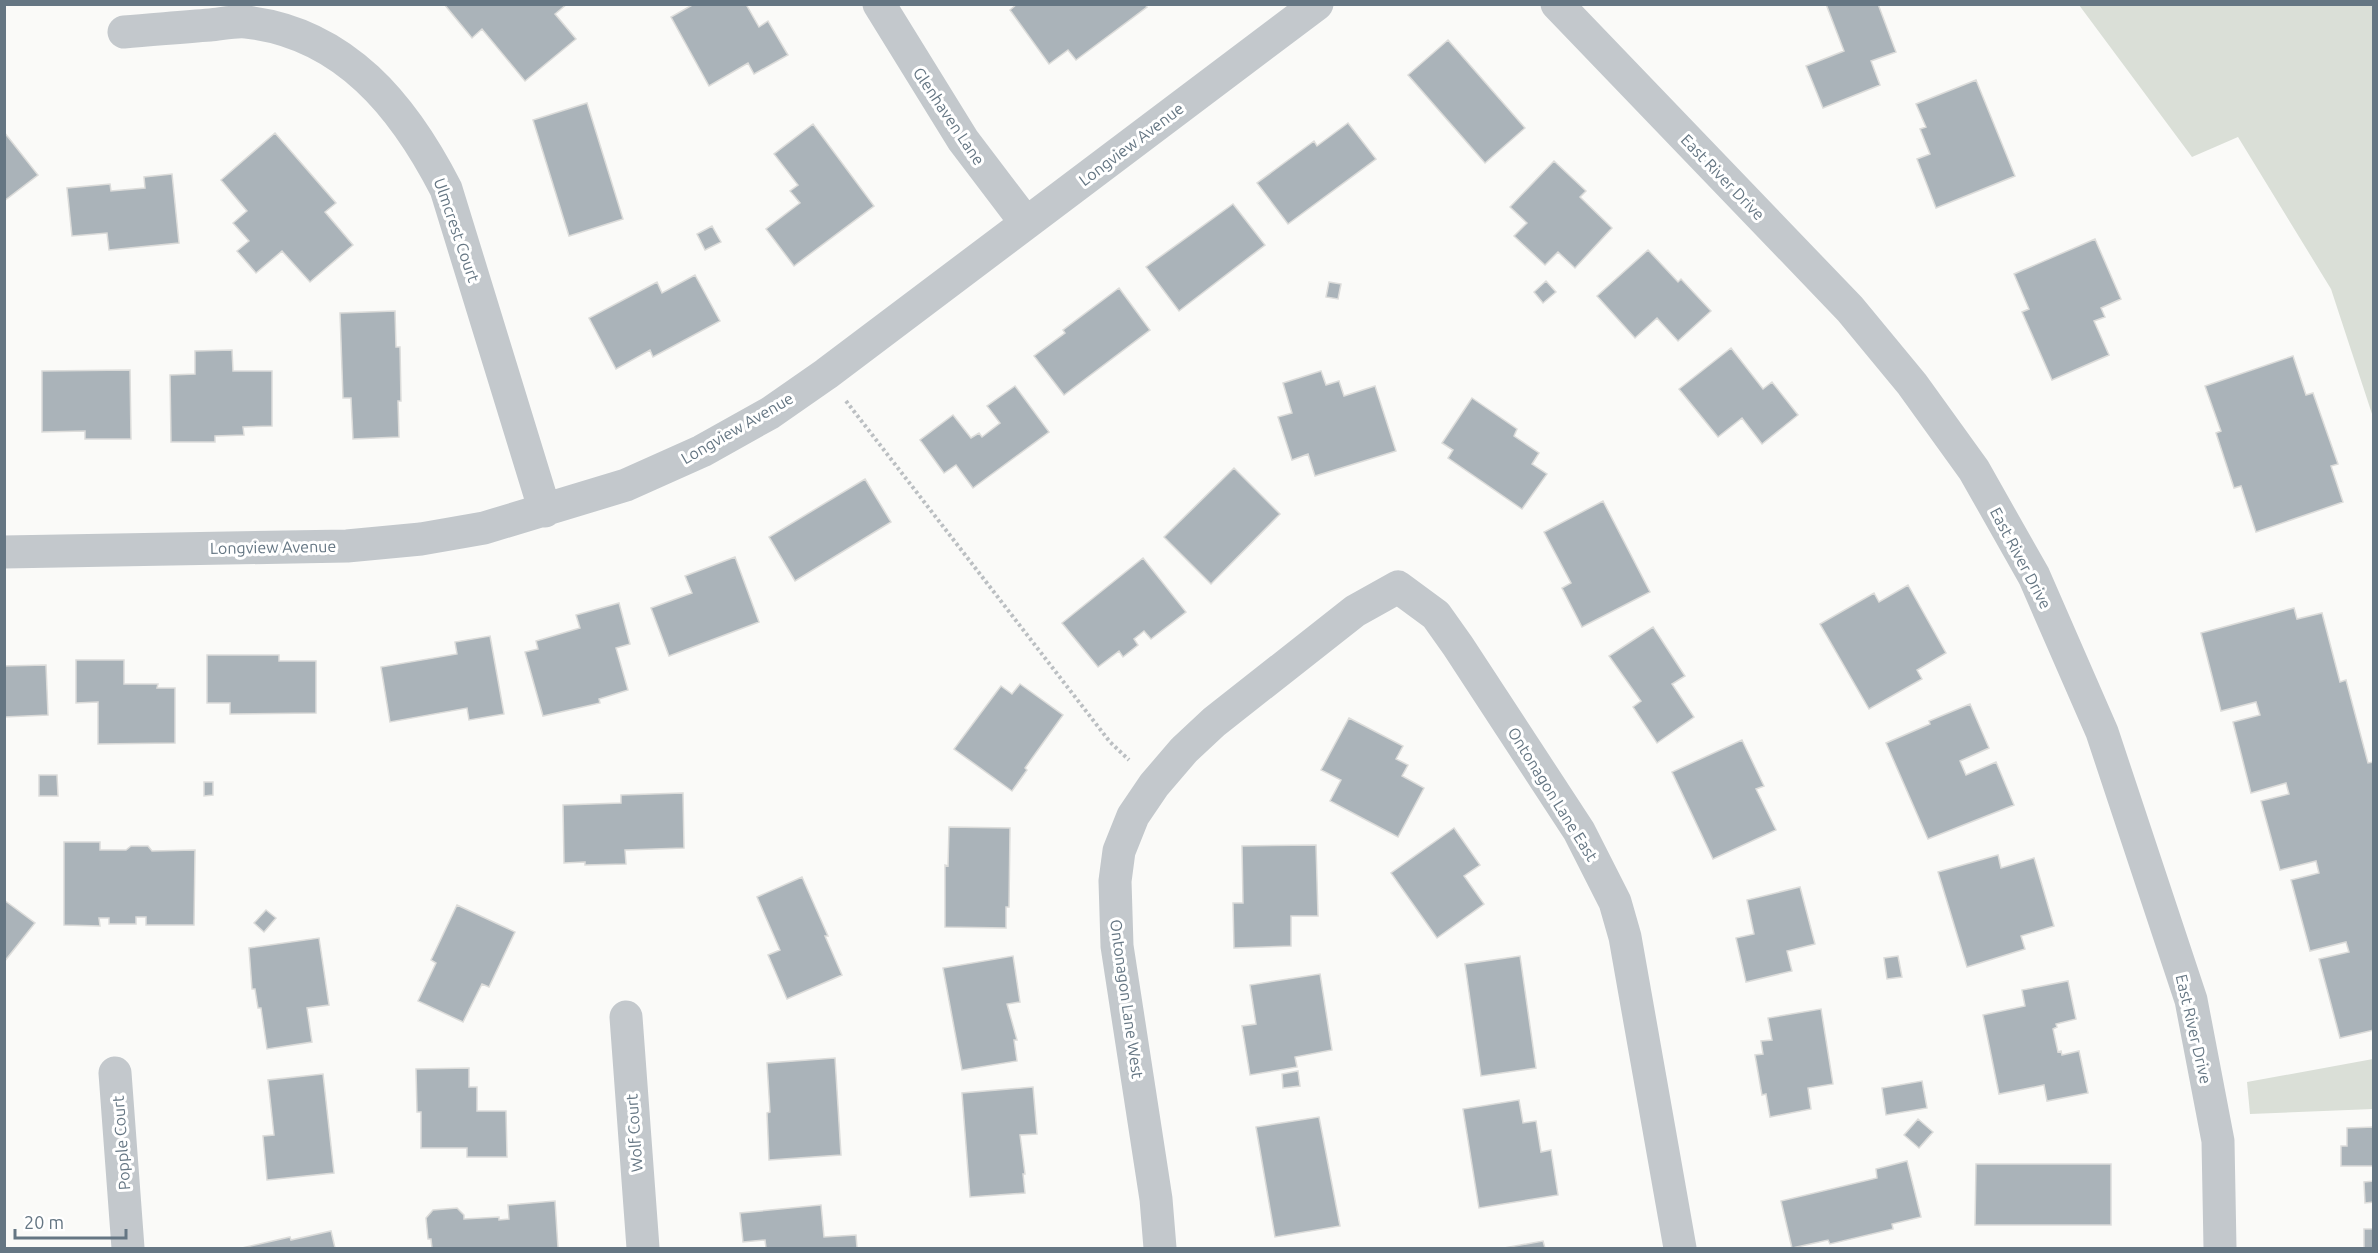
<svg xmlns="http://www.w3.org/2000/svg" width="2378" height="1253" font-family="Ubuntu,sans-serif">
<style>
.green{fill:#dadfd7}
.building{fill:#aab3b9;stroke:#dcdcda;stroke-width:1.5}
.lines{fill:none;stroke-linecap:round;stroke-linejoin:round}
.path{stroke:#bbbfc2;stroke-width:4;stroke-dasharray:3 3;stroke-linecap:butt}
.minor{stroke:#c3c8cc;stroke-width:33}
.labels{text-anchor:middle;stroke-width:6;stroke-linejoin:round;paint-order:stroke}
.street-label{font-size:16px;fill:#657683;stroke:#fff}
</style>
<rect width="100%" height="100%" fill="#fafaf8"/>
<path class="green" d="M2079 5H2373V417L2331 289 2238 137 2192 157Z
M2373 1059V1109L2250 1114 2247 1082Z"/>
<path class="building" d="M444 4H567L555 14 576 39 525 81 482 29 472 38Z
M694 4H750L747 6 759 27 768 21 788 55 754 74 748 63 709 86 671 17Z
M1017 4H1145L1147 7 1076 60 1068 50 1049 64 1010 10Z
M1826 4H1878L1896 52 1871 61 1880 85 1823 108 1806 66 1844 51Z
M1448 40 1525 128 1485 163 1408 75Z
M1976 80 2015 176 1936 208 1917 159 1930 154 1920 129 1926 127 1916 104Z
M587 103 623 219 569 236 533 120Z
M1348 123 1376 159 1288 224 1257 183 1314 141 1317 146Z
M813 124 874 206 794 266 766 229 800 203 790 191 798 185 774 154Z
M4 132 38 175 4 201Z
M275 133 336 203 325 212 353 245 310 282 282 251 256 273 237 251 249 241 233 223 247 211 221 180Z
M1554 161 1586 191 1580 197 1612 228 1575 268 1558 252 1545 265 1514 236 1527 223 1510 207Z
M172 174 179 243 109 250 107 233 72 236 67 188 110 184 111 191 145 188 144 177Z
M1233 204 1265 245 1179 311 1146 267Z
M712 226 721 242 705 250 697 234Z
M2095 239 2121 299 2101 308 2105 317 2094 321 2109 355 2052 380 2022 312 2029 309 2014 274Z
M1648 250 1678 282 1681 279 1711 311 1678 341 1657 318 1635 338 1597 296Z
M695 275 720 321 653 357 650 350 616 369 589 318 657 282 662 293Z
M1546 281 1556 292 1543 303 1534 292Z
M1329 282 1341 284 1338 299 1326 297Z
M1119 288 1150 330 1064 395 1034 356 1065 333 1063 330Z
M395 311 396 347H400L401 401H398L399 437 353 439 351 398H343L340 313Z
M1731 348 1763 389 1772 382 1798 415 1762 444 1742 418 1718 437 1679 389Z
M232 350 233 371H272V426L243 427 244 435 215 436V442H171L170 375 195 374V351Z
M2293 356 2306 395 2313 393 2338 464 2331 466 2343 502 2256 532 2241 486 2234 488 2216 433 2221 431 2205 386Z
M130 370 131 439H85V431L42 432V371Z
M1321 371 1326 385 1339 381 1344 396 1375 386 1396 451 1315 476 1308 454 1292 460 1278 417 1292 413 1283 383Z
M1015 386 1049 432 973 488 956 465 944 473 920 440 953 415 971 438 979 433 982 437 1000 423 987 406Z
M1472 398 1517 429 1514 436 1539 453 1532 464 1547 474 1522 509 1448 458 1453 450 1442 443Z
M1234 468 1280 514 1211 584 1164 537Z
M865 479 891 522 795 581 769 537Z
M1603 501 1650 592 1582 627 1562 588 1571 583 1544 532Z
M735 557 759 622 669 656 651 608 692 593 685 576Z
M1143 558 1186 612 1151 639 1144 631 1134 639 1138 645 1123 657 1119 651 1098 667 1062 623Z
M1908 585 1946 653 1917 670 1922 679 1869 709 1820 624 1874 593 1879 602Z
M619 603 630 644 616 648 628 690 599 699 600 703 543 716 525 652 538 649 536 641 580 628 576 615Z
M2294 608 2297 619 2322 613 2340 682 2346 680 2368 763 2374 762V1030L2340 1038 2319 959 2349 952 2346 942 2310 951 2291 880 2319 873 2316 861 2280 870 2261 801 2289 794 2286 783 2251 793 2233 722 2260 715 2256 702 2221 711 2201 633Z
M1653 627 1685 676 1672 684 1694 717 1657 743 1633 707 1641 701 1609 656Z
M490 636 504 714 469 720 467 708 390 722 381 667 457 654 455 642Z
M207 655H279V661H316V713L230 714V703H207Z
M76 660H124V684H158L157 688H175V743L98 744V702L76 703Z
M46 665 48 715 4 717V666Z
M1020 684 1063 715 1025 768 1027 770 1012 791 954 749 1001 686 1012 694Z
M1970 704 1989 748 1960 761 1966 775 1996 762 2014 805 1928 839 1886 743 1930 724 1929 721Z
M1349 718 1403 746 1396 759 1408 765 1402 776 1424 788 1398 837 1330 801 1341 780 1321 770Z
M1742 740 1764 786 1756 789 1776 830 1713 859 1672 772Z
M39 775H57L58 796H39Z
M204 782H213V795L204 796Z
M683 793 684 848 625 850 626 864 585 865V862L564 863 563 805 621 803V795Z
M949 827 1010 828 1009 907H1006V928L945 927V865L948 866Z
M1454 828 1480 865 1464 876 1484 904 1437 938 1391 873Z
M64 842H100V850H126L131 846H148L152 851 195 850 194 925H146V917H136V924H109V918H99L100 926 64 925Z
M1316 845 1318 916H1291V946L1234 948 1233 903H1243L1242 846Z
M1998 855 2001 868 2034 858 2054 926 2021 936 2025 949 1967 967 1938 872Z
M802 877 828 936H825L842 975 787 999 768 955 780 950 757 897Z
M1800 887 1815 944 1787 951 1792 971 1746 982 1736 938 1754 934 1747 900Z
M4 900 35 923 4 962Z
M457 905 515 932 489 987 482 984 463 1022 418 1001 436 963 431 960Z
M266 910 276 918 264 932 254 923Z
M319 938 329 1005 307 1008 312 1042 267 1049 261 1008H258L255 989H252L249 948Z
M1013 956 1020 1002 1007 1004 1017 1040H1014L1017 1061 962 1070 943 968Z
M1520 956 1536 1068 1481 1076 1465 964Z
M1898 956 1902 977 1887 979 1884 958Z
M1320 974 1332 1050 1295 1057 1297 1067 1250 1075 1242 1026 1256 1024 1250 985Z
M2068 981 2076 1019 2056 1024 2057 1027 2053 1029 2058 1052 2061 1051 2062 1055 2079 1051 2088 1093 2047 1101 2044 1085 1999 1094 1983 1015 2025 1006 2022 990Z
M1821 1009 1833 1084 1808 1088 1811 1109 1770 1117 1766 1094 1762 1095 1755 1055 1763 1054 1761 1041 1772 1040 1768 1018Z
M835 1058 841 1155 769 1160 767 1113 770 1112 767 1063Z
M469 1068V1087H477V1111H506L507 1157H467V1148H421V1112H417L416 1069Z
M1298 1071 1300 1086 1283 1088 1282 1074Z
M323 1074 334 1173 267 1180 263 1136 274 1135 268 1080Z
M1922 1081 1927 1108 1886 1115 1882 1088Z
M1033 1087 1037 1134 1020 1135 1025 1174H1023L1025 1193 970 1197 962 1093Z
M1519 1100 1523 1123 1536 1121 1541 1152 1551 1150 1558 1195 1479 1208 1463 1109Z
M1319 1117 1340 1226 1275 1237 1256 1127Z
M1918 1119 1933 1132 1919 1148 1904 1135Z
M2374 1127V1166H2341V1146H2347V1128Z
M1907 1161 1921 1217 1892 1224 1893 1229 1830 1244 1828 1240 1792 1248 1781 1201 1877 1178 1876 1169Z
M1976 1164H2111V1225H1975Z
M2374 1181V1202L2365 1203 2364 1182Z
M555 1201 558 1248H432L431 1239H428L426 1218 433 1210 457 1208 464 1215V1219L499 1217V1220L509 1219 508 1205Z
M821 1205 824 1237 856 1235 857 1248H766L765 1240 743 1242 740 1213Z
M2364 1229H2374V1248H2364Z
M331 1231 335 1248H242L290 1237 291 1240Z
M1543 1241 1545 1248H1504Z"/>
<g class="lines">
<path class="path" d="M846 401 1110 742 1129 760"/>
<path class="minor" d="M879 4 963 140 1026 223
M1557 4 1850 309 1912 384 1974 470 2034 576 2102 732 2191 1000 2218 1141 2220 1248
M124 32C152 30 181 27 210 25 221 24 235 21 246 22 345 33 404 107 446 189L545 511
M4 552 347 546 421 539 484 528 626 485 702 451 770 413 826 374 1317 4
M626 1017 643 1248
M115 1073 128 1248
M1160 1248 1156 1199 1117 946 1115 881 1119 851 1133 816 1154 785 1184 750 1214 722 1355 611 1398 587 1436 615 1458 646 1579 831 1615 902 1625 937 1680 1248"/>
</g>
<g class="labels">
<g class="street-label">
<text transform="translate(949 116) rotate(56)" y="6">Glenhaven Lane</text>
<text transform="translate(1131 144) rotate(-37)" y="6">Longview Avenue</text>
<text transform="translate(1723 177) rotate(46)" y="6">East River Drive</text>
<text transform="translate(457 230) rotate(71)" y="6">Ulmcrest Court</text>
<text transform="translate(737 428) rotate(-30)" y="6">Longview Avenue</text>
<text transform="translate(273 547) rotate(-1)" y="6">Longview Avenue</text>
<text transform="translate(2021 558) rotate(62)" y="6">East River Drive</text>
<text transform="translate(1553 794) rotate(58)" y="6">Ontonagon Lane East</text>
<text transform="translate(1127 999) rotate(82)" y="6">Ontonagon Lane West</text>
<text transform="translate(2194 1029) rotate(77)" y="6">East River Drive</text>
<text transform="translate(634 1133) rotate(-94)" y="6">Wolf Court</text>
<text transform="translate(121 1143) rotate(-94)" y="6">Popple Court</text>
</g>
</g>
<rect width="2378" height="1253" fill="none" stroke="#657683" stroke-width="12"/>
<path d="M15 1229v9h111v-9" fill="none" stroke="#657683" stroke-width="3"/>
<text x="24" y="1229" font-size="18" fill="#657683" stroke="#ffffff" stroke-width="4.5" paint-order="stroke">20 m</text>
</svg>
